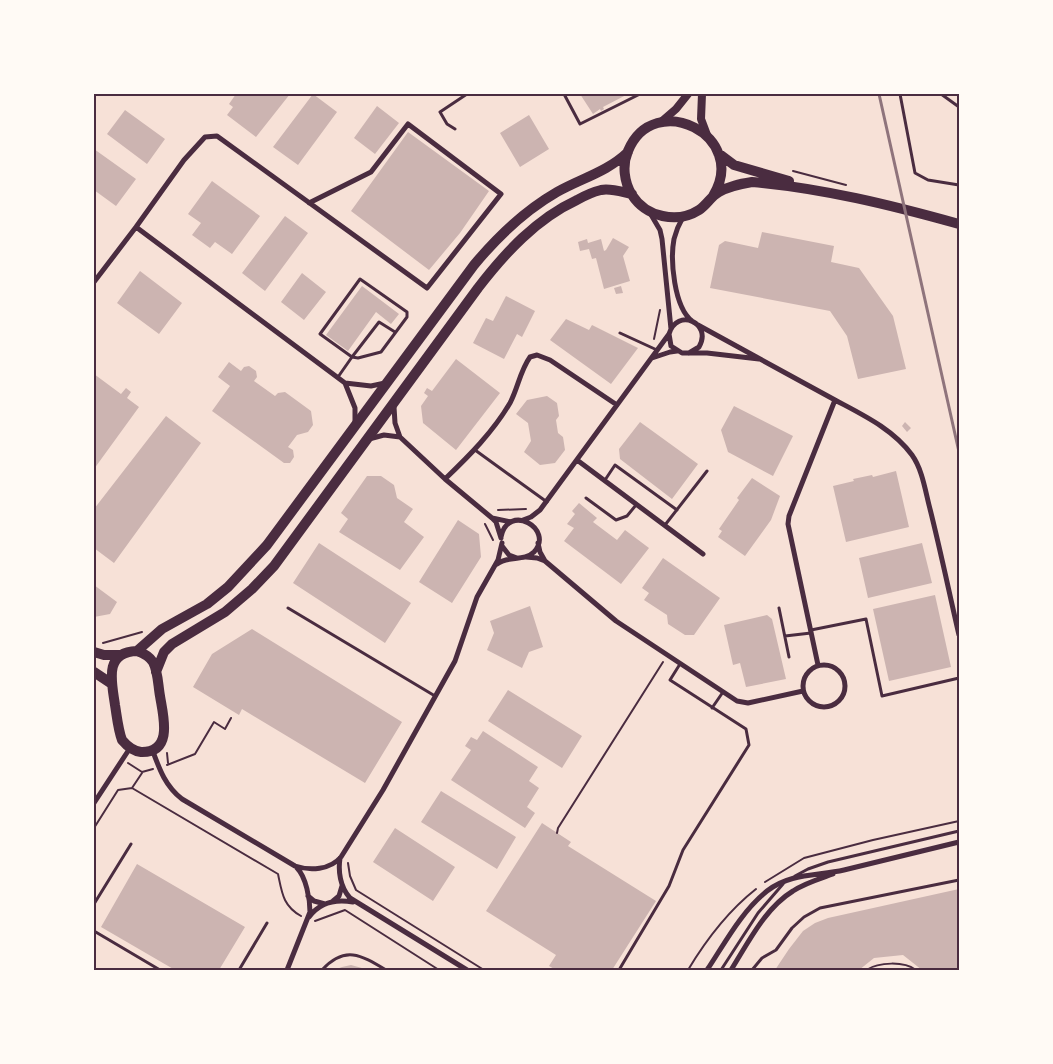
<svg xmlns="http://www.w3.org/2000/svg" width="1053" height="1064" font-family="Literata,serif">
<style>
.building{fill:#ccb4b1}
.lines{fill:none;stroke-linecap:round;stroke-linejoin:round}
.path{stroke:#4a2c40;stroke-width:2}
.service{stroke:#4a2c40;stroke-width:3}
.minor{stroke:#4a2c40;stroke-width:5}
.tertiary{stroke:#4a2c40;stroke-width:8}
.primary{stroke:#4a2c40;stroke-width:10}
.rail{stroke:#8f747c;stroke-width:3}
.neatline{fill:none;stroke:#4a2c40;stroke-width:2}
</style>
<rect width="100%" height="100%" fill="#f7e1d7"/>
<path class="building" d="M236 94H290L256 137 227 115 233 107 229 104Z
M313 94 337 112 298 165 273 147Z
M580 94H628L603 107 604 109 601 111 600 109 593 114Z
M377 106 399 123 375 154 354 138Z
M125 110 165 139 147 164 107 134Z
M529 115 549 149 520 167 500 133Z
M408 132 489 191 460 233 429 270 351 211Z
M94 149 136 179 116 206 94 190Z
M212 181 260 216 232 254 215 242 210 248 192 235 201 223 188 214Z
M285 216 308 233 265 291 242 273Z
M762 232 834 246 831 262 859 268 893 316 906 369 858 379 847 336 830 311 710 288 719 245 725 241 758 248Z
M613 238 629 247 623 256 630 281 604 289 596 258 592 259 589 249 580 251 578 242 587 239 588 243 601 239 604 251 606 250Z
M140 271 182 303 159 334 117 303Z
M302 273 326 292 304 320 281 302Z
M362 286 399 314 391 324 376 312 348 351 326 335Z
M621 286 623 293 616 294 614 288Z
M506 296 535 311 522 337 517 334 504 359 473 343 486 318 493 321Z
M566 319 589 330 592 325 638 348 611 384 550 340Z
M456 359 500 393 456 450 423 423 421 406 428 396 424 393 427 388 432 391Z
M229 362 241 371 244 367 249 366 256 371 257 377 254 381 275 396 278 393 285 392 311 411 313 425 308 432 297 435 288 447 293 450 294 457 290 463H284L212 411 230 386 218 377Z
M94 374 121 394 126 388 131 392 127 398 139 407 94 469Z
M547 396 557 403 559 416 556 420 558 433 563 437 565 450 555 463 540 465 524 452 531 441 528 423 516 414 527 400Z
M734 406 793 436 773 476 728 452 721 430Z
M166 416 201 443 114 563 94 548V509Z
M640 422 698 464 672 499 620 459 619 449Z
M905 422 911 428 907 432 902 426Z
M896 471 909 527 846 542 833 486 854 481 853 479 872 475 873 477Z
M367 476H381L394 485 397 498 413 509 404 522 424 537 400 570 339 532 348 519 341 513Z
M752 478 780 496 771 520 745 556 718 537 722 531 719 529 739 500 737 498Z
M579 503 597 518 593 522 617 540 625 530 649 548 621 584 564 541 574 528 567 524 575 514 572 511Z
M458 520 479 534 481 557 452 603 419 582Z
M319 543 411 603 385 643 293 583Z
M922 543 932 583 868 598 859 558Z
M663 558 720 598 694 635H685L668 624 667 615 644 600 649 593 642 588Z
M94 585 117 602 110 614 94 617Z
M935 595 951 667 889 681 873 609Z
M530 606 543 647 529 652 522 668 487 650 494 633 490 621Z
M767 615 772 619 786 679 746 687 740 663 733 665 724 625Z
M252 629 402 722 365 783 242 709 239 715 193 687 212 654Z
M508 690 582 736 562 768 488 721Z
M483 731 538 767 529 781 539 788 527 807 535 813 525 828 451 780 471 750 465 746 471 737 477 740Z
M441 791 516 837 497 869 421 822Z
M542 823 571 842 568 846 656 901 612 970H556L549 966 556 955 486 911Z
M395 828 455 867 433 901 373 862Z
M137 864 245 927 219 970H175L101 927Z
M959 889V970H922L903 955 874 958 859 970H775L789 949 803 931 815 923 828 918Z
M351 965 369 970H334L342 967Z"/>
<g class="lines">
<path class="path" d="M793 171 846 185
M654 339 660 310
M498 510 526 509
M485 524 493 540
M103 643 142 632
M167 753 168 763
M128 763 142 772 153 769
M167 765 195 754 214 722 225 729 231 718
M132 788 278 874C282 893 283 906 301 916
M94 828 118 790 132 788 142 773
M557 833 558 828 663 662
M348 863 350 876 356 890 484 970
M765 882 804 858 873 840 959 821
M315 921 345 910 439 970
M688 970C706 940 728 911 756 889
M866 970C879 962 904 961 916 970"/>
<path class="service" d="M564 94 580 124 640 94
M900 94 915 173 928 180 959 185
M941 94 959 107
M455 129 447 124 440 112 467 94
M620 333 657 350
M352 357 379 322 395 332
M338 377 352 357 320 334 360 279 407 312V317L381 352 358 358 352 357
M475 450 547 502
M605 480 615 465 677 510
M586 498 616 520 627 516 636 505
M665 525 707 471
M288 608 435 696
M779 608 789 657
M811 630 866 619 882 696 959 678
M785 636 811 633
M712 708 723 692
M795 876 808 869 828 862 959 831
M94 904 131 844
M94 931 160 970
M239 970 267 923
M322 970C345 945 361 955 386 970
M619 970 669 886 683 850 749 745 746 729 670 680 680 664
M721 970 758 913 783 884
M752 970 762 958 776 950 792 928 804 917 820 908 959 880"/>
<path class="minor" d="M650 213 660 230 662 239 671 329
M683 217C679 224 676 231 674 239 670 260 674 307 692 321
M136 227 345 383
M94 282 136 227 184 160 205 137 217 136 427 288 501 194 408 124 371 172 309 203
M698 325 835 400 789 516 788 524 818 665
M689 353 699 347C713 323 677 307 669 334L671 346 682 353H707L759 359
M652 358 670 352 677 351
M835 400C863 415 893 429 912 455 922 469 925 489 929 505 940 548 949 592 959 635
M394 407 395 423 400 437 445 479 492 518 496 522 501 538
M355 423V408L345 383 371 386 385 383
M369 439 384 435 400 437
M577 460 703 554
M445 479C469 456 493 432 510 403 518 388 520 371 530 357L537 355 550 360 617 405
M492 518 511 522
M523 520 531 517 540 510 669 334
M538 543 540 552 545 561 616 621 737 701 748 703 803 691
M502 546 509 555 517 558
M526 557 537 558 545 561
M497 564C508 555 524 562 534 552 555 529 508 502 501 537
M803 686a21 21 0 1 1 42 0a21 21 0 1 1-42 0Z
M152 749C159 768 165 786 182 799L295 866C310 871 330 870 341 857L383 790 455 661 477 597 498 560 502 543
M94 803 130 748
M340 858C338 871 340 887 350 898L467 970
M308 896 314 901 325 904
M333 901 339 896 342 886
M309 917C320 902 336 899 353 902
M287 970 310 912C310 899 306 877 297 868
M707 970C725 943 741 912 767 891 790 873 817 876 844 870 882 861 921 851 959 842
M731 970C748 943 765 908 793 891 805 883 819 879 833 874"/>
<path class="tertiary" d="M702 94 701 119 707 135
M661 122 676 109 688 94"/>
<path class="primary" d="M718 153 734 165 789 181
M713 196C750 136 654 88 628 151 622 165 624 182 632 195 646 217 677 224 699 210 707 205 711 196 719 192 729 186 740 184 752 182 822 188 891 205 959 224
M137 651 162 629 207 604 228 587 267 545 474 265C498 236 524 211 557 192 582 178 607 172 628 152
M137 651C143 653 149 656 153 662 158 671 158 685 160 696 163 715 174 753 141 752 133 751 127 746 122 740 118 729 117 717 115 705 112 683 103 652 137 651Z
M94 652 104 655H121
M94 672 112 684
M156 672 164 652 172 644 225 612 252 589 274 566 478 288C505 253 536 219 577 200 584 196 593 192 601 190 611 188 622 192 632 194"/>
<path class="rail" d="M879 94 959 452"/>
</g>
<rect width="1053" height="1064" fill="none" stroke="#fffaf5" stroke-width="190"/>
<rect x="95" y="95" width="863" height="874" class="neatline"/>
</svg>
